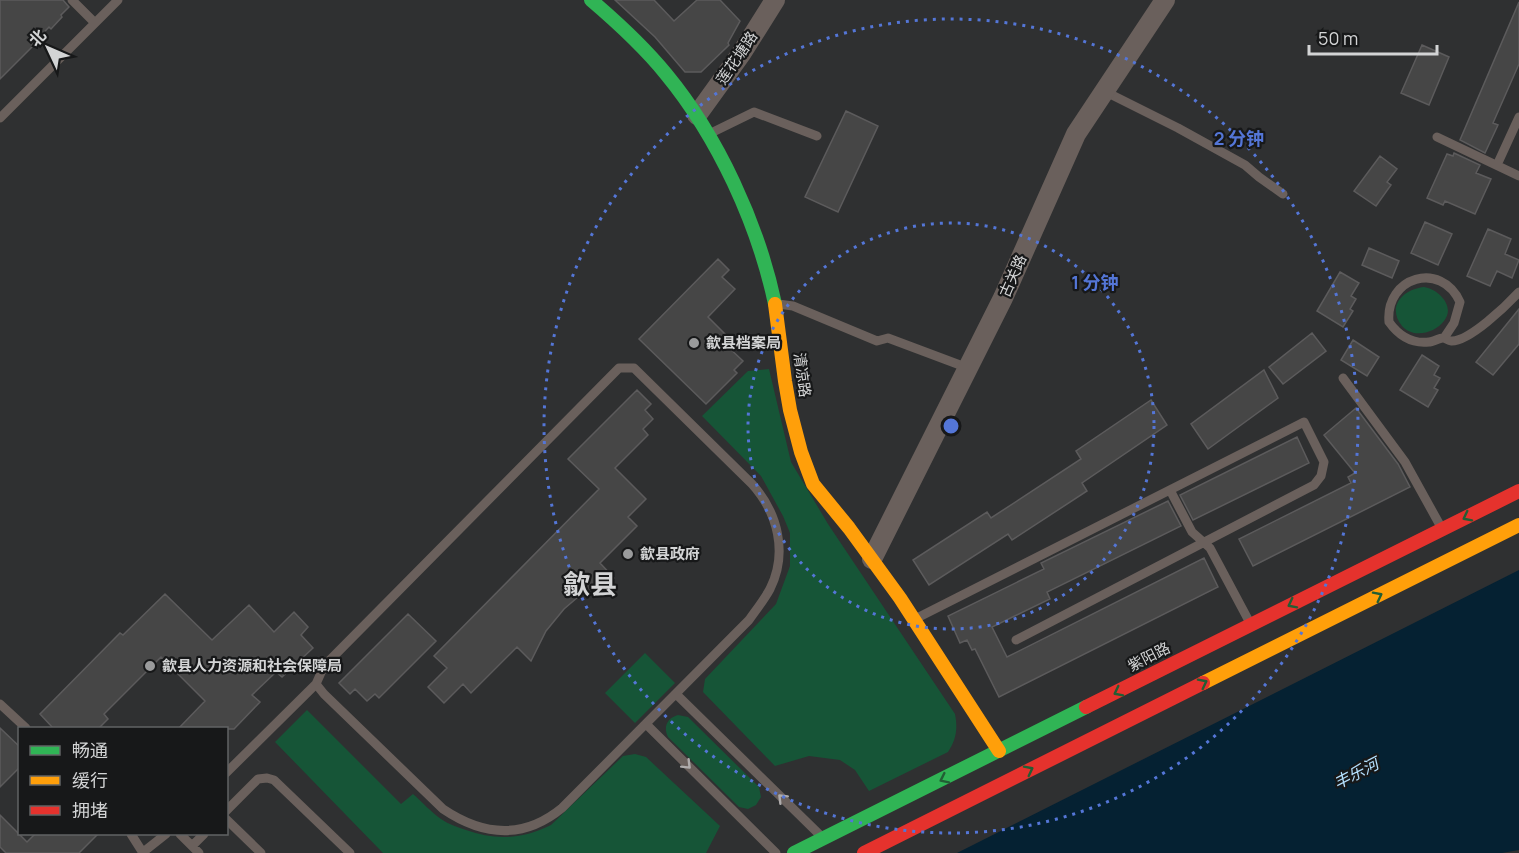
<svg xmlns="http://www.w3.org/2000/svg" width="1519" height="853" font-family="Manrope,'Noto Sans SC',sans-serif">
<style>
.green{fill:#165537}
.water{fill:#052132}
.building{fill:#464646;stroke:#5c5b5c;stroke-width:1.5}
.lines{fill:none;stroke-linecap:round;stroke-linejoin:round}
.lane{stroke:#6a605c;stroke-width:9}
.street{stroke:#6a605c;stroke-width:20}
.fast{stroke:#30b455;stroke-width:14}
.slow{stroke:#ff9f0a;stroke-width:14}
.jam{stroke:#e5322d;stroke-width:14}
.oneway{stroke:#225e34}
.oneway2{stroke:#aeabab}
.ring{fill:none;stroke:#5476d7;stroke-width:3;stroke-dasharray:3 6}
.poi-dot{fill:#9a9b9c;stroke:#171819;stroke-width:2}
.labels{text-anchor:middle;stroke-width:4.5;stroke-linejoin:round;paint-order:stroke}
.street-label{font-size:15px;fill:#d3d4d5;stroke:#171819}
.poi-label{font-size:15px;font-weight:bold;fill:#d3d4d5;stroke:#171819;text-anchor:start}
.water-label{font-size:16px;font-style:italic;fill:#b5e1ff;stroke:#171819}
.town-label{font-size:27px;font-weight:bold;fill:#d3d4d5;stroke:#171819}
.centre{fill:#5476d7;stroke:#171819;stroke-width:3}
.ring-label{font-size:18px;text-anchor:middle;font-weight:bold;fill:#5476d7;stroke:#171819;stroke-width:4.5;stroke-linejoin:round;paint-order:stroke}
</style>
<rect width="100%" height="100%" fill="#2f3031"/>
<path class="green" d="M1424 287C1438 289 1456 306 1444 321 1435 333 1413 339 1402 326 1386 306 1404 289 1424 287Z
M769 369 791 462 828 524 955 714C958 729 956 740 948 752L869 791 855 770 840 760 809 756 775 766 703 692 705 679 776 604 790 566V533L783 516 761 476 702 416 748 371Z
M645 653 675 683 635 723 605 693Z
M307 710 401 804 413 794C422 802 431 812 441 819 448 824 457 827 466 830 496 841 523 839 551 825L623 756 635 754 646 757 720 826 706 853H383L275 742Z
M678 715 688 717 759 787 761 797 756 805 748 809 739 807 668 737C663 727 667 718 678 715Z"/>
<path class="water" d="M1519 570V850L1502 853H957Z"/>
<path class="building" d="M0 0H63L69 7 61 15 62 17 51 29 49 27 32 45 33 46 0 79Z
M615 0H654L674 21 697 0H720L740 21 728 43 729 45 701 72H685L655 37Z
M1519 2V64L1493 123 1498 125 1485 153 1460 140Z
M1422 45 1449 57 1429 105 1401 93Z
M846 111 878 126 838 212 805 197Z
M1454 153 1480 165 1476 173 1491 179 1475 214 1445 201 1443 205 1427 198 1447 154 1453 156Z
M1380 156 1397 169 1387 182 1391 185 1376 206 1354 191Z
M1425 222 1452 234 1438 265 1411 253Z
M1488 229 1511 239 1505 254 1519 260 1512 278 1497 271 1490 286 1467 276Z
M1369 248 1399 261 1392 278 1362 265Z
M718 259 729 270 722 277 735 289 708 317 731 340 726 345 743 361 734 370 737 373 706 404 639 339Z
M1340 272 1359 283 1351 296 1356 299 1350 309 1353 311 1343 327 1317 311Z
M1519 309V344L1493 375 1476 362Z
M1312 333 1326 351 1283 384 1269 367Z
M1353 340 1379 357 1367 376 1341 360Z
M1422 355 1439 366 1434 375 1440 378 1434 388 1438 390 1428 407 1400 390Z
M1264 370 1278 398 1208 449 1191 424Z
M637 390 651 404 645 410 653 419 643 429 648 435 615 468 646 499 628 517 637 526 600 563 614 578 593 587 578 597 564 609 546 631 531 661 517 647 471 693 463 684 444 703 428 687 447 668 434 656 599 489 568 459Z
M1151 400 1167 425 1082 483 1087 491 1012 540 1008 534 929 585 913 560 987 512 991 518 1081 459 1076 451Z
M1356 408 1398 464 1410 487 1253 566 1239 539 1351 483 1348 477 1355 473 1324 435Z
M1297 437 1309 463 1193 520 1180 495Z
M1168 501 1181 526 1047 592 1050 599 992 627 1007 657 1204 558 1218 587 999 697 975 649 972 650 967 640 960 643 948 616 1044 569 1041 563Z
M165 594 212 640 249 605 274 632 294 612 308 627 301 635 313 648 282 677 276 672 252 695 260 702 234 729H178L205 701 161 657 104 714 108 719 98 729H54L40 714 120 633 123 635Z
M408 614 436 641 379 698 375 694 367 701 355 689 350 694 339 683Z
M0 728 20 747V767L0 787Z
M0 815 27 842 35 834H98L79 853H6L0 847Z"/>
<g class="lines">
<path class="lane" d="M72 0 95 23
M1104 91 1178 128 1245 165 1259 177 1283 194
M0 118 118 0
M711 133 754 112 817 136
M1437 137 1519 176
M1497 165 1519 117
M778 304 793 306 877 341 888 338 968 368
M1444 338 1454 323 1460 302C1441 260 1385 277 1389 322 1399 336 1412 344 1429 342 1433 342 1439 338 1443 338 1446 338 1448 341 1451 341 1469 342 1507 305 1519 292
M1343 378 1405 462 1441 527
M1170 490 1192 532 1210 548 1250 623
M917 618 1304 422 1324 462 1321 476 1314 485 1016 640
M676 694 822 837
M0 704 26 728
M646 724 776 853
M226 773 316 684 324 666 619 368H634L752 484C778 513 788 553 770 589 764 600 756 610 749 620L562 808C523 840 483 836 443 809L324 694 316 684
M226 811 258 779 267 778 274 780 350 853
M226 819 261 853
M131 834 143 853
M180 834 199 853
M192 846 204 834
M142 853 166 834"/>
<path class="street" d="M697 115 741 54 775 0
M872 559 1003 298 1076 134 1165 0"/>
<path class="fast" d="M591 0C618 23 644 47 666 74 718 137 758 224 775 304
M794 853 1086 707"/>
<path class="slow" d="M775 304 785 381 790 410 801 452 813 484 849 528 900 598 999 751
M1203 683 1519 525"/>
<path class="jam" d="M1086 707 1519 491
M864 853 1203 683"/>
</g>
<defs><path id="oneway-chevron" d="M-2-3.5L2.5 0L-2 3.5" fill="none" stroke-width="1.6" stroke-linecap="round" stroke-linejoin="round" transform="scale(1.5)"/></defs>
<g class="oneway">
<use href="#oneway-chevron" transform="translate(1467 517) rotate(153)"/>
<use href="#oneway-chevron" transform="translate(1378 596) rotate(-27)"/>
<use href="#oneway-chevron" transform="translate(1292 604) rotate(153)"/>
<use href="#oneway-chevron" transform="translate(1203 683) rotate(-27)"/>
<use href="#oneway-chevron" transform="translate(1118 692) rotate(153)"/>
<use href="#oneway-chevron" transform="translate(1029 770) rotate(-27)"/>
<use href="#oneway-chevron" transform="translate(944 779) rotate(154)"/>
</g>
<g class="oneway2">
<use href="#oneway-chevron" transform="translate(687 765) rotate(45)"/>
<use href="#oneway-chevron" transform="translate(782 798) rotate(-135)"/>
</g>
<g class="ring">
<circle cx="951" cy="426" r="203"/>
<circle cx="951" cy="426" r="407"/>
</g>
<g class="poi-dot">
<circle cx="694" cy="343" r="6"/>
<circle cx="628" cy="554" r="6"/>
<circle cx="150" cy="666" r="6"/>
</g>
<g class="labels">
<g class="street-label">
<text transform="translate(737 58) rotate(-56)" y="5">莲花塘路</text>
<text transform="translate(1013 276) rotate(-66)" y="5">古关路</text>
<text transform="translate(802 375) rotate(82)" y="5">清凉路</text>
<text transform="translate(1149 657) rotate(-27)" y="5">紫阳路</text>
</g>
<g class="poi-label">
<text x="706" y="348">歙县档案局</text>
<text x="640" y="559">歙县政府</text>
<text x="162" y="671">歙县人力资源和社会保障局</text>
</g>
<g class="water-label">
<text transform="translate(1356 773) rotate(-27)" y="6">丰乐河</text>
</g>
<g class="town-label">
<text x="590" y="594">歙县</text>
</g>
</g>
<circle cx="951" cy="426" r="9" class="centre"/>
<g class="ring-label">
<text x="1239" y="145">2 分钟</text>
<text x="1095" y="289">1 分钟</text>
</g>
<rect x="18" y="727" width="210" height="108" fill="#171819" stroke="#626364" stroke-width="1.5"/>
<rect x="30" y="746" width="30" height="9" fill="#30b455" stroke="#626364" stroke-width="1.5"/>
<text x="72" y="757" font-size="18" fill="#d3d4d5">畅通</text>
<rect x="30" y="776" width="30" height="9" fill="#ff9f0a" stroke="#626364" stroke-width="1.5"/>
<text x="72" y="787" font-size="18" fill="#d3d4d5">缓行</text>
<rect x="30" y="806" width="30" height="9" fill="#e5322d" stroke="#626364" stroke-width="1.5"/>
<text x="72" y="817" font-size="18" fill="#d3d4d5">拥堵</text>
<g transform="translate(48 48) rotate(314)" stroke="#171819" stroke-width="4.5" paint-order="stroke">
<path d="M0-4.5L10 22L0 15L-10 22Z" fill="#d3d4d5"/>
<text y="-9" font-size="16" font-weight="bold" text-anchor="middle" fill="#d3d4d5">北</text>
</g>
<path d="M1309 45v9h128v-9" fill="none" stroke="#d3d4d5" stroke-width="3"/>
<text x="1318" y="45" font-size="18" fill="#d3d4d5" stroke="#171819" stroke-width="4.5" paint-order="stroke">50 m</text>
</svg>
